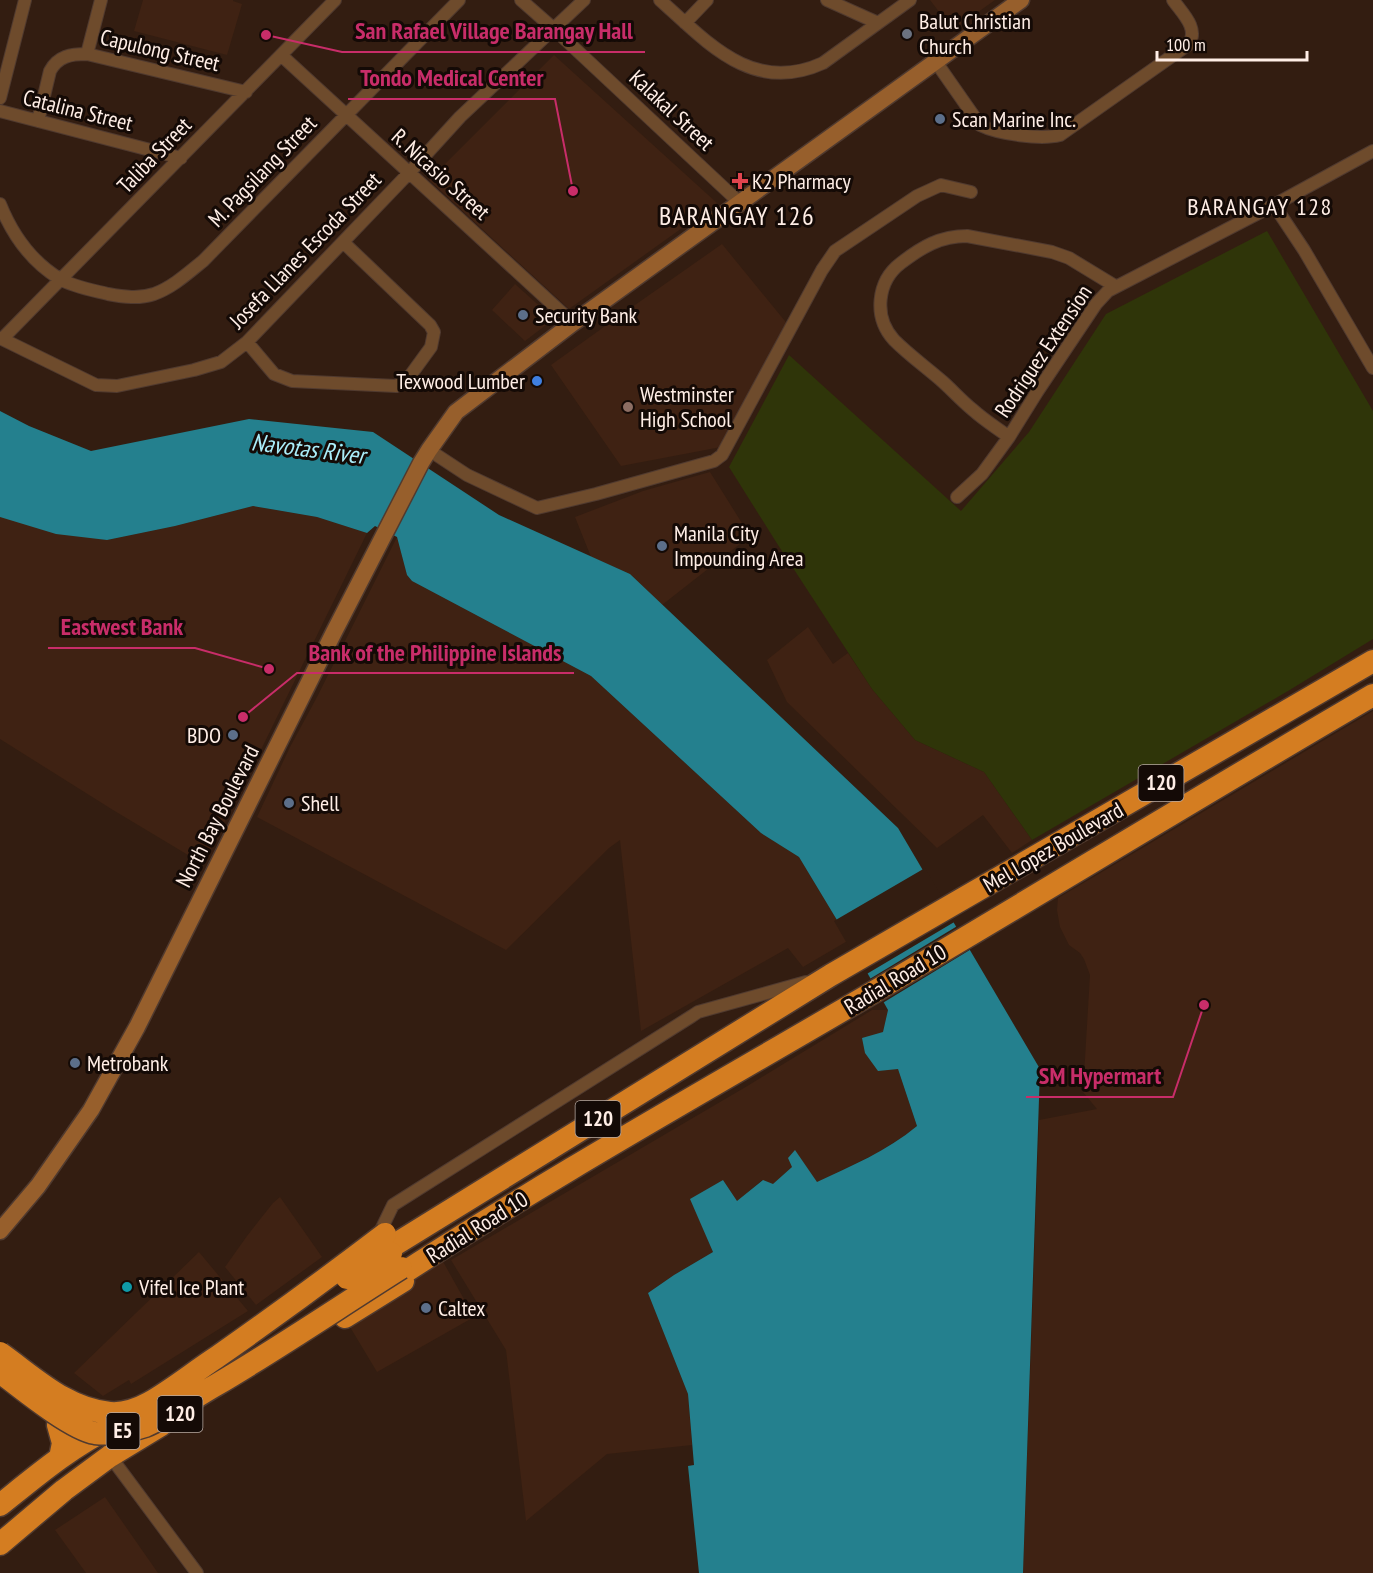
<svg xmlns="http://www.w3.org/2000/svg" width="1373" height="1573" font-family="'PT Sans Narrow',sans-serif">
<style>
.built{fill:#3f2213}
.green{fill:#2f3509}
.water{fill:#24808e}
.pier{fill:#331d11}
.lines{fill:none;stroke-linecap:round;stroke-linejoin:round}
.street-casing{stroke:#503a2f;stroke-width:14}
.secondary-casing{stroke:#503a2f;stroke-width:19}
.highway-casing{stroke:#503a2f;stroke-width:25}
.street{stroke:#6e4b2c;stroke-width:12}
.secondary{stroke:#975f2c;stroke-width:16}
.highway{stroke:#d47d21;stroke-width:22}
.highway-bridge-casing{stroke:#503a2f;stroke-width:25;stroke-linecap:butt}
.highway-bridge{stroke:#d47d21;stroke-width:22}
.worship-dot{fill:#6b7280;stroke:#140a06;stroke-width:2}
.service-dot{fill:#5c6f8a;stroke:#140a06;stroke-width:2}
.health-dot{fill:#e0444e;stroke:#140a06;stroke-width:2}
.shop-dot{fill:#3f7fe0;stroke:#140a06;stroke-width:2}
.education-dot{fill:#8d6e63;stroke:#140a06;stroke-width:2}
.culture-dot{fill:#0f9aa8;stroke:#140a06;stroke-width:2}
.labels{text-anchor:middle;stroke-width:6;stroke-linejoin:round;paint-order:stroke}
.shield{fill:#140a06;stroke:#b8aaa3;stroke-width:1.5}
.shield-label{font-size:21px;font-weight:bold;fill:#ffeee6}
.poi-label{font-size:22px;fill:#ffeee6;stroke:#140a06;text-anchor:start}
.street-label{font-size:22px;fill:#ffeee6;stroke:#140a06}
.neighbourhood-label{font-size:24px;letter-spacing:1.5px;fill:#ffeee6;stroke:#140a06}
.water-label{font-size:24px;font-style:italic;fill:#abeefa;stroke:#140a06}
.quarter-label{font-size:26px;letter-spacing:1.5px;fill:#ffeee6;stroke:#140a06}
.leader{fill:none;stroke:#c82d69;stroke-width:2}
.callout-dot{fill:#c82d69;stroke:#140a06;stroke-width:2}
.callout-label{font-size:24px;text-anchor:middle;font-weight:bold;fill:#c82d69;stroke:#140a06;stroke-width:6;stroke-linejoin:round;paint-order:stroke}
</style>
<rect width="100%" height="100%" fill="#331d11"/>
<path class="built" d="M143 0H233V1L242 4 227 55 134 31Z
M930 0H995L953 30Z
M554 55 717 203 569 309 429 180Z
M722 244 789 326 721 447 621 466 551 365 615 319Z
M515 284 554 319 525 341 492 310Z
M710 472 750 536 662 605 630 574 591 557 575 517 643 491Z
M253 506 317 517 367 533 253 766 203 864 113 810 0 739V517L107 540 175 526Z
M397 537 407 575 412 581 591 676 761 833 799 857 849 940 803 967 788 948 641 1031 620 840 609 848 506 950 257 817 290 747 317 697Z
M808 627 833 664 848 653 872 689 915 740 984 772 1032 840 1012 853 983 815 937 848 787 702 767 660Z
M1373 711V1573H1023L1039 1120 1097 1109 1083 1092 1090 975 1084 959 1080 953 1069 945 1060 927 1057 910 1058 898Z
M872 1010H888L883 1032 898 1069 917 1126 907 1134 877 1153 816 1183 792 1167 773 1185 762 1180 737 1202 723 1180 691 1199 713 1252 674 1275 648 1293 688 1394 692 1445 607 1454 526 1521 506 1350 451 1260 749 1085Z
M280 1197 322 1257 256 1305 225 1267 247 1236 273 1203Z
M199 1252 248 1311 131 1384 129 1380 103 1396 74 1373Z
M441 1258 474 1317 377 1372 344 1317Z
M105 1497 158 1573H86L55 1530Z"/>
<path class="green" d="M1267 231 1373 411V639L1288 691 1032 840 984 772 915 740 872 689 778 545 729 467 789 355 961 511 1029 432 1106 314Z"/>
<path class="water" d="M0 411 29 426 91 451 249 419 373 432 499 515 630 574 898 828 1040 1069 1023 1573H699L688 1466 694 1465 688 1394 648 1293 674 1275 713 1252 690 1199 723 1180 737 1201 763 1180 773 1184 792 1167 788 1158 795 1150 817 1182C851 1166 887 1151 917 1126L898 1069 878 1071 865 1053 862 1038 883 1032 888 1010 849 940 799 857 761 833 591 676 412 581 407 575 397 537 375 526 367 533 317 517 253 506 175 526 107 540 56 534 0 517Z"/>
<path class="pier" d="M925 868 956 921 865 975 834 921Z
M959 925 973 948 881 1004 868 980Z"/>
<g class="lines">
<g class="street-casing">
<path id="street" d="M521 0 554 29 740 203
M660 0C708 43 753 95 823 63L910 0
M827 0 878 23
M685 23 707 0
M87 54 101 0
M281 55 573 323
M936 62 980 125C998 134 1041 140 1060 135L1189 44C1199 28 1182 13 1173 0
M0 98 25 0
M0 111 181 158
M38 121 50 71C58 56 71 54 87 54L246 92
M0 204C12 234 32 262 60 279 74 287 92 290 108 294 124 297 139 299 154 294 173 287 188 273 203 261L459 0
M1274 205 1304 250 1373 368
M0 338 96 385 117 386 194 370 221 362 247 342 409 173 460 117 584 0
M2 339 335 0
M247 342 274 374 292 381 396 386 407 380 431 347 434 332 430 325 343 242
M1009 437C997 428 984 420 973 410 962 401 953 391 943 382 927 368 909 355 894 340 873 317 877 281 901 263 922 247 940 236 967 236L1052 252 1069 258 1115 286
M429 450 467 475 537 508 596 494 714 461 722 455 822 270 835 251 917 196 941 185 971 192
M957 497 982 474 1009 437 1037 392 1096 304 1108 291 1274 205 1373 151
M378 1236 393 1205 692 1016 698 1012 806 982
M110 1456 197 1573"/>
</g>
<g class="secondary-casing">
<path id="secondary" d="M0 1231 38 1186 91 1110 137 1027 334 632 421 463 429 450 456 412 573 323 1021 0"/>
</g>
<g class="highway-casing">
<path id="highway" d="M370 1260 831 975 1373 661
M388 1283C545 1180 710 1088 872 993 1040 894 1205 793 1373 695
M345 1317 403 1281
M58 1425 63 1443 60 1458
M0 1505C35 1477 70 1447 111 1427
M0 1544 64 1490 110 1456 161 1425"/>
</g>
<use href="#street" class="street"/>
<use href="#secondary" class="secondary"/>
<use href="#highway" class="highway"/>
<g class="highway-bridge-casing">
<path id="highway-bridge" d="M347 1278 391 1253
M0 1353C34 1377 66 1409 110 1413 123 1414 138 1409 149 1403 172 1390 194 1372 217 1357 274 1317 330 1276 385 1234
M0 1372C21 1388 71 1429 95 1433 111 1435 130 1431 145 1426 169 1416 193 1398 216 1385 279 1348 339 1307 401 1268"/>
</g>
<use href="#highway-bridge" class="highway-bridge"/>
</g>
<circle class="worship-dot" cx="907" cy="34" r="6"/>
<g class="service-dot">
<circle cx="940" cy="119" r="6"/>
<circle cx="523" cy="315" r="6"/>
<circle cx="662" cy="546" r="6"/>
<circle cx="233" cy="735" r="6"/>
<circle cx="289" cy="803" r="6"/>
<circle cx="75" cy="1063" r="6"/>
<circle cx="426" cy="1308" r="6"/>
</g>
<path class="health-dot" d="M737 172h6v6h6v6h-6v6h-6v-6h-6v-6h6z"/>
<circle class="shop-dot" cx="537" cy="381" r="6"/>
<circle class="education-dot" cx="628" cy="407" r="6"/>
<circle class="culture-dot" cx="127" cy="1287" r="6"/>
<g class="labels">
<g class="shield">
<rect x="1138.5" y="765" width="45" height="36" rx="4.5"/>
<rect x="575.5" y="1101" width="45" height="36" rx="4.5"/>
<rect x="157.5" y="1396" width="45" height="36" rx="4.5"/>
<rect x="106.5" y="1413" width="33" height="36" rx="4.5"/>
</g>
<g class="shield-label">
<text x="1161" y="790">120</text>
<text x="598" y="1126">120</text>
<text x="180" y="1421">120</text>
<text x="123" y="1438">E5</text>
</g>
<g class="poi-label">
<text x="919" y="29">Balut Christian<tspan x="919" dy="25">Church</tspan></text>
<text x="952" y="127">Scan Marine Inc.</text>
<text x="752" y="189">K2 Pharmacy</text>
<text x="535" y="323">Security Bank</text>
<text x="525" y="389" text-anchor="end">Texwood Lumber</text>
<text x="640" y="402">Westminster<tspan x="640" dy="25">High School</tspan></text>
<text x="674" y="541">Manila City<tspan x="674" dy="25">Impounding Area</tspan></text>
<text x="221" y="743" text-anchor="end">BDO</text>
<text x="301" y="811">Shell</text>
<text x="87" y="1071">Metrobank</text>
<text x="139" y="1295">Vifel Ice Plant</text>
<text x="438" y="1316">Caltex</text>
</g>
<g class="street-label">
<text transform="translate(160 50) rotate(13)" y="8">Capulong Street</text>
<text transform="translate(78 110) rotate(14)" y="8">Catalina Street</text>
<text transform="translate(672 110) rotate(43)" y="8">Kalakal Street</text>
<text transform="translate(154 155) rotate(-46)" y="8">Taliba Street</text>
<text transform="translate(262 171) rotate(-46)" y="8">M. Pagsilang Street</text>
<text transform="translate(441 174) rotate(42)" y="8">R. Nicasio Street</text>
<text transform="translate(305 250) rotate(-46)" y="8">Josefa Llanes Escoda Street</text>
<text transform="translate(1043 351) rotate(-56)" y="8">Rodriguez Extension</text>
<text transform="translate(217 816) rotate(-63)" y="8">North Bay Boulevard</text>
<text transform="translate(1053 847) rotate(-30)" y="8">Mel Lopez Boulevard</text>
<text transform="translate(895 979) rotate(-31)" y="8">Radial Road 10</text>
<text transform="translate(477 1227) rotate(-32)" y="8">Radial Road 10</text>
</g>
<g class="neighbourhood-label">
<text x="1260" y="215">BARANGAY 128</text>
</g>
<g class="water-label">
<text transform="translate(308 449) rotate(7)" y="8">Navotas River</text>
</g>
<g class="quarter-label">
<text x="737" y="225">BARANGAY 126</text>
</g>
</g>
<path class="leader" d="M266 35L342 52H645M573 191L555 99H348M269 669L195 648H48M243 717L297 673H574M1204 1005L1173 1097H1026"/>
<g class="callout-dot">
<circle cx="266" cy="35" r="6"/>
<circle cx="573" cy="191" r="6"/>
<circle cx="269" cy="669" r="6"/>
<circle cx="243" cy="717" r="6"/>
<circle cx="1204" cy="1005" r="6"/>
</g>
<g class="callout-label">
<text x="494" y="39">San Rafael Village Barangay Hall</text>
<text x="452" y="86">Tondo Medical Center</text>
<text x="122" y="635">Eastwest Bank</text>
<text x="435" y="661">Bank of the Philippine Islands</text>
<text x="1100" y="1084">SM Hypermart</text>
</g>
<path d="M1157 51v9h150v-9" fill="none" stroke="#ffeee6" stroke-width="3"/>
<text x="1166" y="51" font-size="18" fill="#ffeee6" stroke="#140a06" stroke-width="4.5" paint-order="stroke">100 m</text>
</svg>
